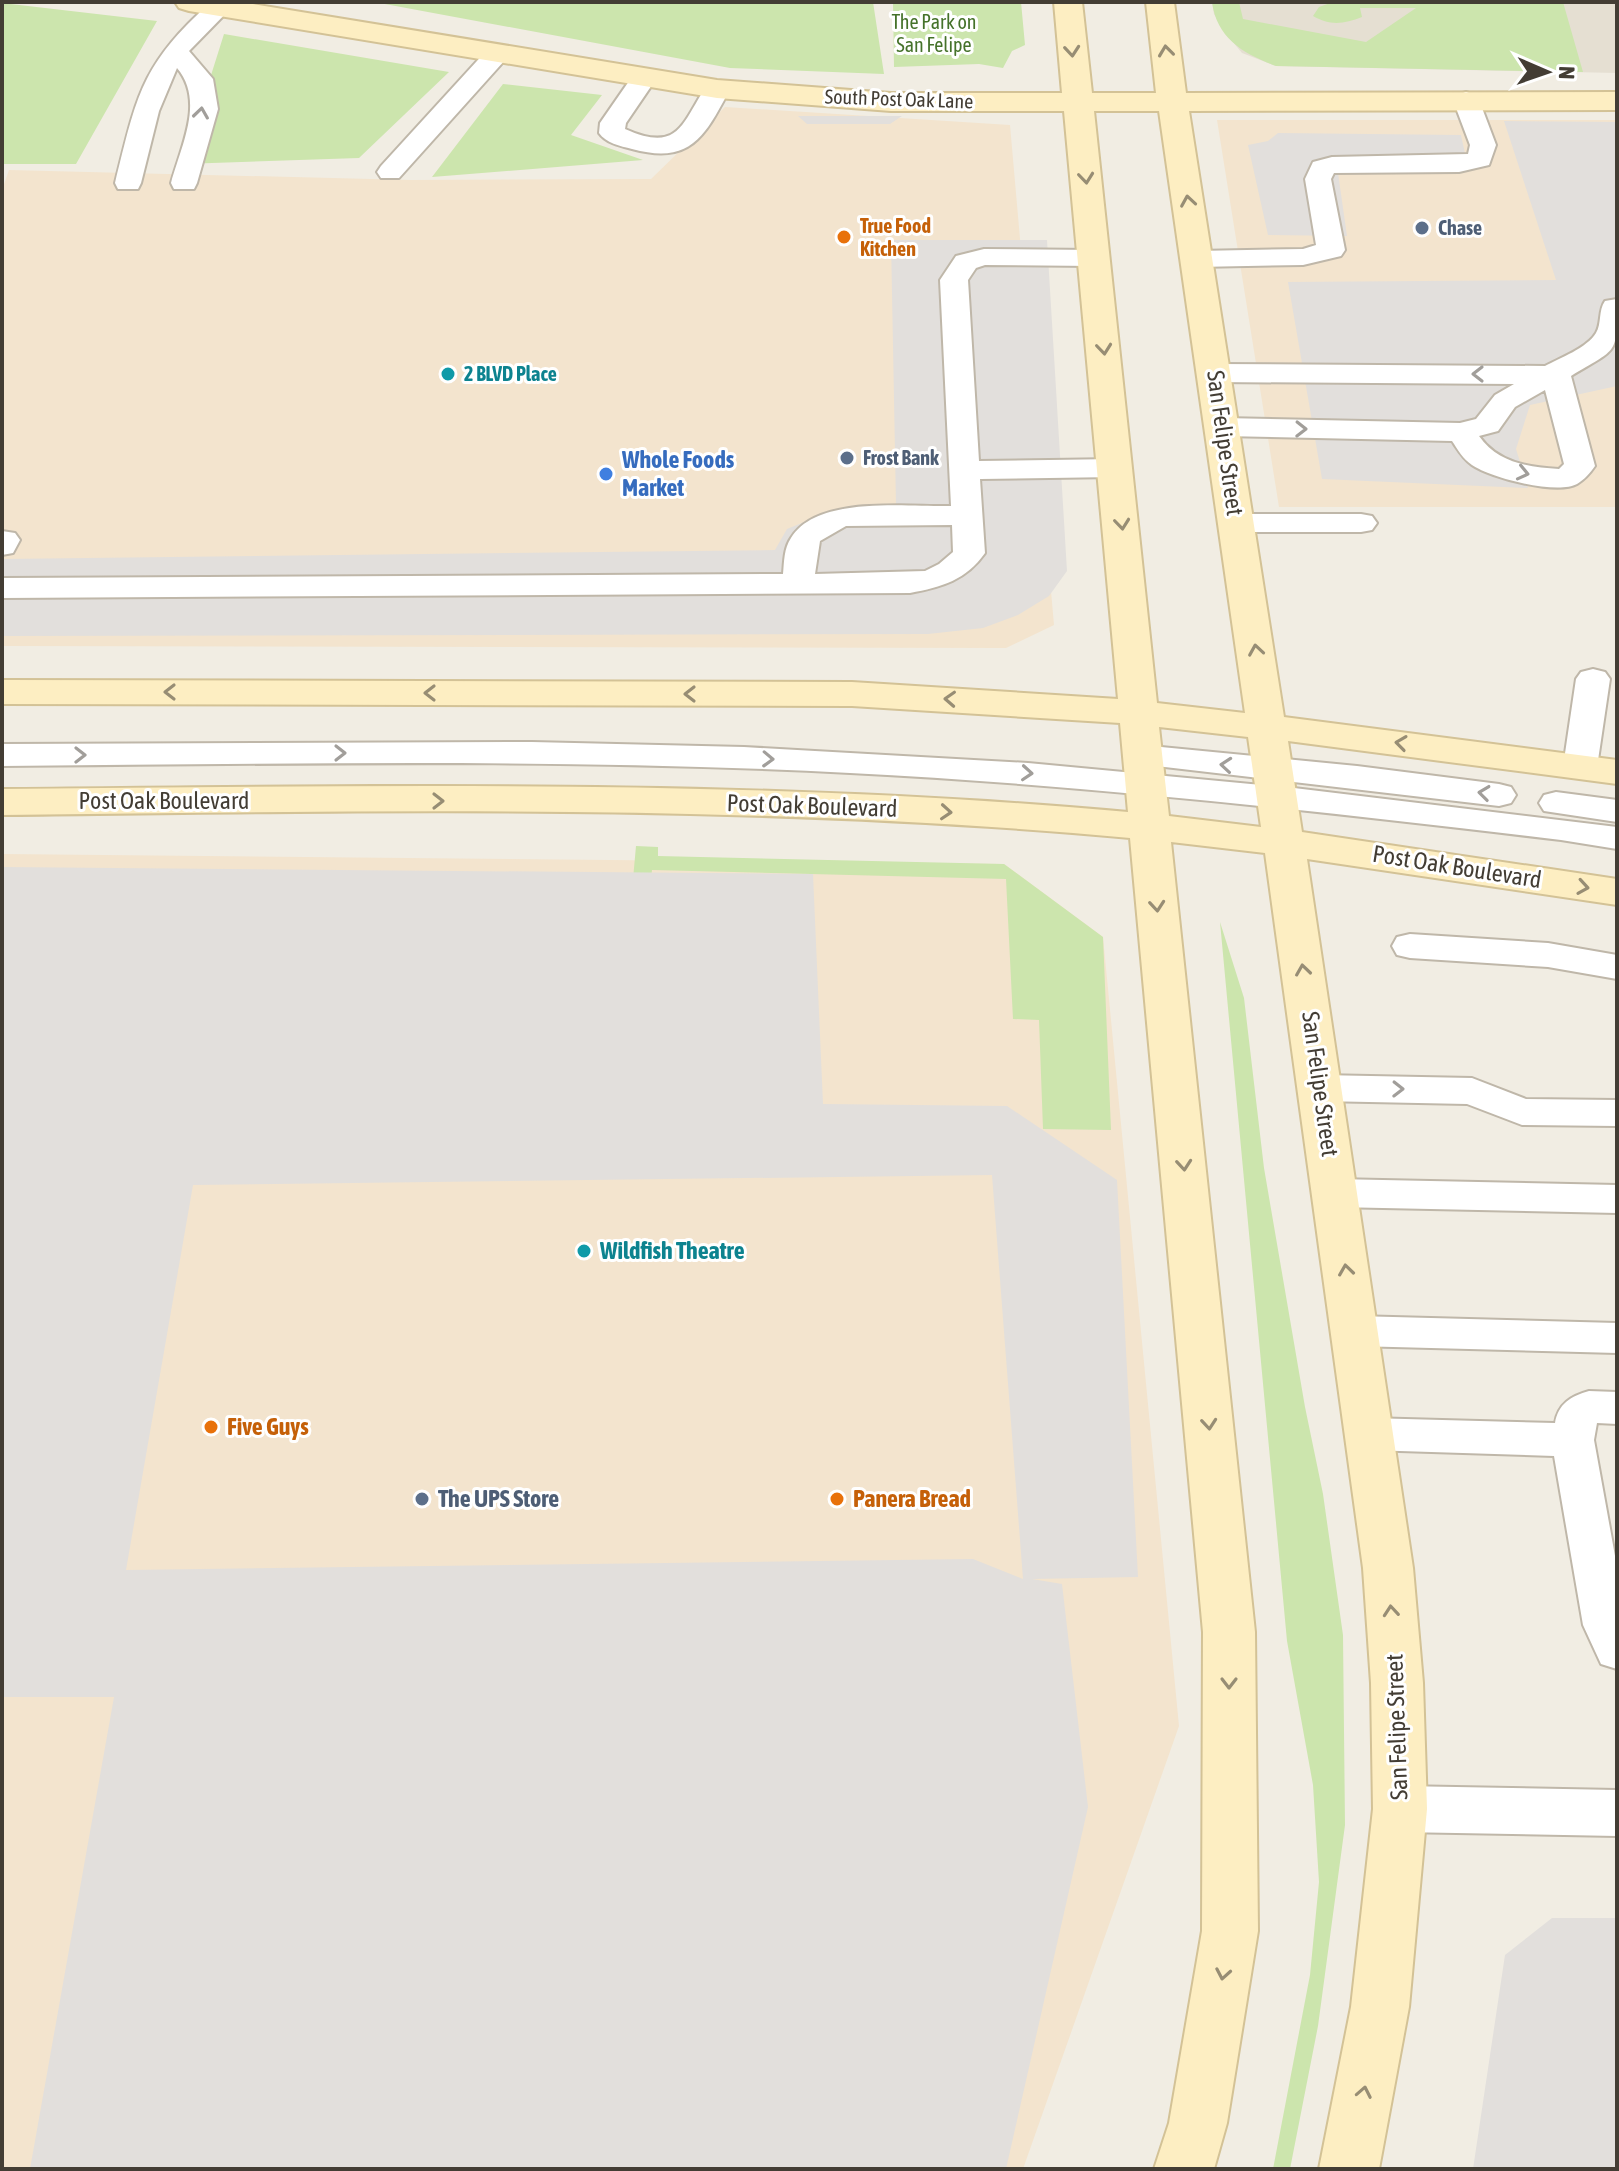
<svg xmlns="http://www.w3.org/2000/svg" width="1619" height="2171" font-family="'Asap Condensed',sans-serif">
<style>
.residential{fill:#e5dfd2}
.commercial{fill:#f3e4ce}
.green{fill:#cce5ad}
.parking{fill:#e2dfdc;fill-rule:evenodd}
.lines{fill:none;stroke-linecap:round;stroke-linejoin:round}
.lane-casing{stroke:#bfb7a9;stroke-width:4}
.street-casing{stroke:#bfb7a9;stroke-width:4}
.secondary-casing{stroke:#d3c296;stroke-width:4}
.lane{fill:#fff;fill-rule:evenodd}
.street{fill:#fff;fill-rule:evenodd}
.secondary{fill:#fdeec2;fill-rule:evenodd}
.oneway{stroke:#978d74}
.oneway2{stroke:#a19e9a}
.service-dot{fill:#5c6f8a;stroke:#fff;stroke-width:3}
.food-dot{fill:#e8710a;stroke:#fff;stroke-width:3}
.culture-dot{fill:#0f9aa8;stroke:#fff;stroke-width:3}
.shop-dot{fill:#3f7fe0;stroke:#fff;stroke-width:3}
.labels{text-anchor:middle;stroke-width:6;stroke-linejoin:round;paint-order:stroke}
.far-park-label{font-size:20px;fill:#45722a;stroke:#fff}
.far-street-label{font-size:20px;fill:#433d34;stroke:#fff}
.far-food-label{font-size:20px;font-weight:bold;fill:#c56008;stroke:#fff;text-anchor:start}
.far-service-label{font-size:20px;font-weight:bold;fill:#4e5e75;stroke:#fff;text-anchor:start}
.far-culture-label{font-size:20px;font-weight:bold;fill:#0d838f;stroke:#fff;text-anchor:start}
.street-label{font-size:24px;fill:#433d34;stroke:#fff}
.shop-label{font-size:24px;font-weight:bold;fill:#366cbe;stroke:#fff;text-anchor:start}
.culture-label{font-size:24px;font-weight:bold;fill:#0d838f;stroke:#fff;text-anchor:start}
.food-label{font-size:24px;font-weight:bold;fill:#c56008;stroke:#fff;text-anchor:start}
.service-label{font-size:24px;font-weight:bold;fill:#4e5e75;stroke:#fff;text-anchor:start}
</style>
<rect width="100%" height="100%" fill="#f1ede3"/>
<path class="residential" d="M1212 2H1617V73L1276 66 1242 53 1223 30 1214 14Z"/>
<path class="commercial" d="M725 107 1010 125 1054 625 1006 648 2 646V190L9 170 411 180 651 179Z
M1217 120H1617V507H1279Z
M2 854 1004 864 1103 937 1179 1726 1023 2169H2Z"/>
<path class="green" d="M374 2H873L884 74 730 68Z
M893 2H1021L1025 45 1012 51 1003 68 979 64 894 67Z
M1212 2H1239L1243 19 1366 42 1416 8H1360L1362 17C1344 24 1330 26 1313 16L1319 7 1333 2H1563L1583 72 1276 66C1244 54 1217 39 1212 2Z
M2 3 157 21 76 164H2Z
M224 34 449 72 359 158 183 164Z
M503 84 602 95 571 135 643 160 432 177Z
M636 846 658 847V856L1004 864 1103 937 1111 1130 1043 1129 1039 1020 1013 1019 1006 879 652 870 651 879H633Z
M1220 922 1244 998 1264 1168 1305 1407 1323 1494 1343 1635 1345 1825 1318 2026 1290 2169H1273L1310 1975 1319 1882 1313 1785 1287 1641Z"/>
<path class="parking" d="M798 116H902L890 124H807Z
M1504 121 1617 122V386L1530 405 1516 449 1528 488 1322 479 1288 282 1556 280Z
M1278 133 1461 135 1469 172 1338 173 1347 236 1268 235 1248 145 1268 141Z
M891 240H1047L1067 571 1049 596 1018 615 983 628 928 634 2 636V559L775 550 787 529 831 511 896 505Z
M2 867 813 874 823 1104 1007 1106 1117 1180 1138 1577 1032 1579 1062 1584 1088 1807 1006 2169H30L114 1697H2ZM992 1175 1023 1579 973 1559 126 1570 193 1185Z
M1552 1918H1617V2169H1473L1505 1955Z"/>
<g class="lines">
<g class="lane-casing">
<path id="lane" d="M211 2H229L232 7 189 51 213 79 218 109 197 183 194 189H174L171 183C181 146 205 101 177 68L159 111 141 183 138 189H118L115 183C137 95 141 65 211 2Z
M496 47 505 50 509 55 505 60 399 178H381L377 172 381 166 487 50Z
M643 71 652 74 656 79 626 123 625 129C681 154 682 121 708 84H726L730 89C705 136 691 165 632 149 620 146 606 143 599 133L600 123 634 74Z
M1466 92 1475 95 1479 100 1496 145 1489 165 1459 172 1334 173 1331 179 1345 250 1341 256 1303 265 1197 267 1187 265 1183 259 1187 253 1197 251 1303 249 1316 245 1305 179 1313 162 1332 157 1468 154 1470 145 1453 100 1457 95Z
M984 249 1094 250 1104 252 1108 258 1104 264 1094 266 985 265 976 268 968 280 979 461 1116 459 1127 462 1131 468 1127 474 1116 477 980 479 985 553C966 580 942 587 910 593L2 598V578L783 574C784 562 784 548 791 538 817 495 907 507 951 506L940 280 956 256ZM952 525 953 552 939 564 925 571 815 574 820 541 846 526Z
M1617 299C1617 356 1619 347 1571 376L1595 466C1591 472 1584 480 1577 484 1557 495 1491 478 1472 465 1463 459 1458 450 1452 441L1223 436 1212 433 1208 427 1212 421 1223 418 1460 423 1476 419 1495 395 1514 384 1214 382 1204 379 1199 373 1204 367 1214 364 1545 366C1560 358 1587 348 1596 333 1602 323 1598 311 1605 301ZM1545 390 1564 464 1559 469C1528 467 1498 463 1479 436L1498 431 1515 407Z
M1236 514H1361L1372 516 1377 523 1372 530 1361 532H1236L1225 530 1220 523 1225 516Z
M2 531 15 533 20 540 13 553 2 555Z
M1593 669 1605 672 1610 679 1597 767 1592 775 1580 778 1568 775 1563 767 1576 679 1581 672Z
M532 742 744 747 1028 763 1294 788 1617 827V849L1561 840C1325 812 1088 785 850 773 567 758 285 764 2 766V744Z
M1151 746 1357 766 1499 784 1511 787 1516 795 1511 803 1499 806 1139 764 1134 757 1139 750Z
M1556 792 1617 800V822L1544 811 1539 803 1544 795Z
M1410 934 1548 943 1617 955V979L1548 967 1410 958 1397 955 1392 946 1397 937Z
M1320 1075 1472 1078 1526 1099 1617 1100V1126L1522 1125 1467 1104 1320 1101 1307 1097 1301 1088 1307 1079Z
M1335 1179 1617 1185V1213L1335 1207 1321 1203 1315 1193 1321 1183Z
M1355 1316 1617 1323V1353L1355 1346 1340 1342 1334 1331 1340 1320Z
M1589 1391 1617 1392V1424L1597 1423 1594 1440 1617 1567V1669L1601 1664 1583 1625 1554 1456 1368 1450 1353 1446 1347 1434 1353 1422 1368 1418 1555 1423C1558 1404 1571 1396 1589 1391Z"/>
</g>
<g class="street-casing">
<path id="street" d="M1400 1786 1617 1790V1836L1400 1832 1381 1825 1373 1809 1381 1793Z"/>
</g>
<g class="secondary-casing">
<path id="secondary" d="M175 2H240L717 80 891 93H1062L1054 2H1082L1092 93H1156L1146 2H1174L1186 93 1617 92V110L1189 111 1284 717 1617 760V784L1288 741 1302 832 1617 879V905L1307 859 1413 1568 1423 1683 1427 1809 1409 2007 1379 2169H1319L1351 2007 1373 1809 1371 1683 1363 1568 1265 853 1171 842 1255 1632 1258 1931 1227 2123 1214 2169H1154L1169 2123 1202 1931 1203 1632 1130 838C755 803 378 811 2 815V789C377 786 754 778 1128 812L1120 723 852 706 2 704V680L852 682 1118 699 1064 111H891L717 98 189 11 179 8ZM1094 111H1159L1245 713 1157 703ZM1159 727 1248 737 1261 827 1169 816Z"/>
</g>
<use href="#lane" class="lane"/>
<use href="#street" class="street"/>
<use href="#secondary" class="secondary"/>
</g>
<defs><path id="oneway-chevron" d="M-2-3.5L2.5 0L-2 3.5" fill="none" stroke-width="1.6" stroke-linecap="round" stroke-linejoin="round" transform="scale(2)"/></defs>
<g class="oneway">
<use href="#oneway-chevron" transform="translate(1072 51) rotate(85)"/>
<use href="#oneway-chevron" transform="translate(1166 51) rotate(-97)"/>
<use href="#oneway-chevron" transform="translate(1086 178) rotate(84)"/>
<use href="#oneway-chevron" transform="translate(1188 201) rotate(-99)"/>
<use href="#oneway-chevron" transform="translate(1104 349) rotate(84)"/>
<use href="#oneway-chevron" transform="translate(1122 524) rotate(84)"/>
<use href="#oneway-chevron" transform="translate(1256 650) rotate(-99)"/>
<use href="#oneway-chevron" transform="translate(170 692) rotate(-180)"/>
<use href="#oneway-chevron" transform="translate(430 693) rotate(-180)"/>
<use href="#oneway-chevron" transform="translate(690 694) rotate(-180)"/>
<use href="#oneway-chevron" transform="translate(950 699) rotate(-177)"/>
<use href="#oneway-chevron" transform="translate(1401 743) rotate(-172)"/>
<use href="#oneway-chevron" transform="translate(438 801)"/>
<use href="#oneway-chevron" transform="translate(946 812) rotate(4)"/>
<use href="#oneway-chevron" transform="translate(1583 887) rotate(9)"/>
<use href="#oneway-chevron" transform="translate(1157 906) rotate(85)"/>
<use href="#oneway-chevron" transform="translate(1303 970) rotate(-98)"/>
<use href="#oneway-chevron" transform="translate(1184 1165) rotate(85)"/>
<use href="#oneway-chevron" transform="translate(1346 1270) rotate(-98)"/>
<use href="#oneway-chevron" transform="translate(1209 1424) rotate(85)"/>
<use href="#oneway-chevron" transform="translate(1391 1611) rotate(-95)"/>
<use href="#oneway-chevron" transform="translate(1229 1683) rotate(90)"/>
<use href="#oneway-chevron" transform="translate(1223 1974) rotate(100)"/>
<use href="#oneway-chevron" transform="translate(1364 2092) rotate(-79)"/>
</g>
<g class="oneway2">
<use href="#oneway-chevron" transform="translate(201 113) rotate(-82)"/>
<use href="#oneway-chevron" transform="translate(1478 374) rotate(-180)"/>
<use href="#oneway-chevron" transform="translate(1301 429) rotate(1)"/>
<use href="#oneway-chevron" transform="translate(1523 473) rotate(13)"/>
<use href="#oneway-chevron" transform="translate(340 753)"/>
<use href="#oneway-chevron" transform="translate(80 755)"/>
<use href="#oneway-chevron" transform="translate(768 759) rotate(2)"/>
<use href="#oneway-chevron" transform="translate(1226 765) rotate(-175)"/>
<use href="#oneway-chevron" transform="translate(1027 773) rotate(4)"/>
<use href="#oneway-chevron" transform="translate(1484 793) rotate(-173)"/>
<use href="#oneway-chevron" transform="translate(1398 1089) rotate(1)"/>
</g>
<g class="service-dot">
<circle cx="1422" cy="228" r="8"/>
<circle cx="847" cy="458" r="8"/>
<circle cx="422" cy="1499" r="8"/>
</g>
<g class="food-dot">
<circle cx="844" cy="237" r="8"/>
<circle cx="211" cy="1427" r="8"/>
<circle cx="837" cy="1499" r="8"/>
</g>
<g class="culture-dot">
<circle cx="448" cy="374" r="8"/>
<circle cx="584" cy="1251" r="8"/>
</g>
<circle class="shop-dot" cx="606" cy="474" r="8"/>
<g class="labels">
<g class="far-park-label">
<text x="934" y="29">The Park on<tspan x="934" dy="23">San Felipe</tspan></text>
</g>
<g class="far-street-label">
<text transform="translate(899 99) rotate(2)" y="7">South Post Oak Lane</text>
</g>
<g class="far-food-label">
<text x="860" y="233">True Food<tspan x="860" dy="23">Kitchen</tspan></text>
</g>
<g class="far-service-label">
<text x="1438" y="235">Chase</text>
<text x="863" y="465">Frost Bank</text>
</g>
<g class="far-culture-label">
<text x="464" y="381">2 BLVD Place</text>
</g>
<g class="street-label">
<text transform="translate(1225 443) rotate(82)" y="8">San Felipe Street</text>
<text x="164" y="809">Post Oak Boulevard</text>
<text transform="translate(812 806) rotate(2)" y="8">Post Oak Boulevard</text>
<text transform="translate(1457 867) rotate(9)" y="8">Post Oak Boulevard</text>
<text transform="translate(1320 1084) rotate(82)" y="8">San Felipe Street</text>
<text transform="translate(1397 1727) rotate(-92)" y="8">San Felipe Street</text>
</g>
<g class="shop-label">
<text x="622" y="468">Whole Foods<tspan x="622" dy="28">Market</tspan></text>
</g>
<g class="culture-label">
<text x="600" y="1259">Wildfish Theatre</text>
</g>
<g class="food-label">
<text x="227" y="1435">Five Guys</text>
<text x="853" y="1507">Panera Bread</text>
</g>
<g class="service-label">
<text x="438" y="1507">The UPS Store</text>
</g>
</g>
<rect width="1619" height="2171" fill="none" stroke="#433d34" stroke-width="8"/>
<g transform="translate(1547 72) rotate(92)" stroke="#ffffff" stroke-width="6" paint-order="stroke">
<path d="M0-6L14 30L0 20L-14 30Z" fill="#433d34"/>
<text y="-12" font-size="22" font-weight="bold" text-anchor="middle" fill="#433d34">N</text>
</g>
</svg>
